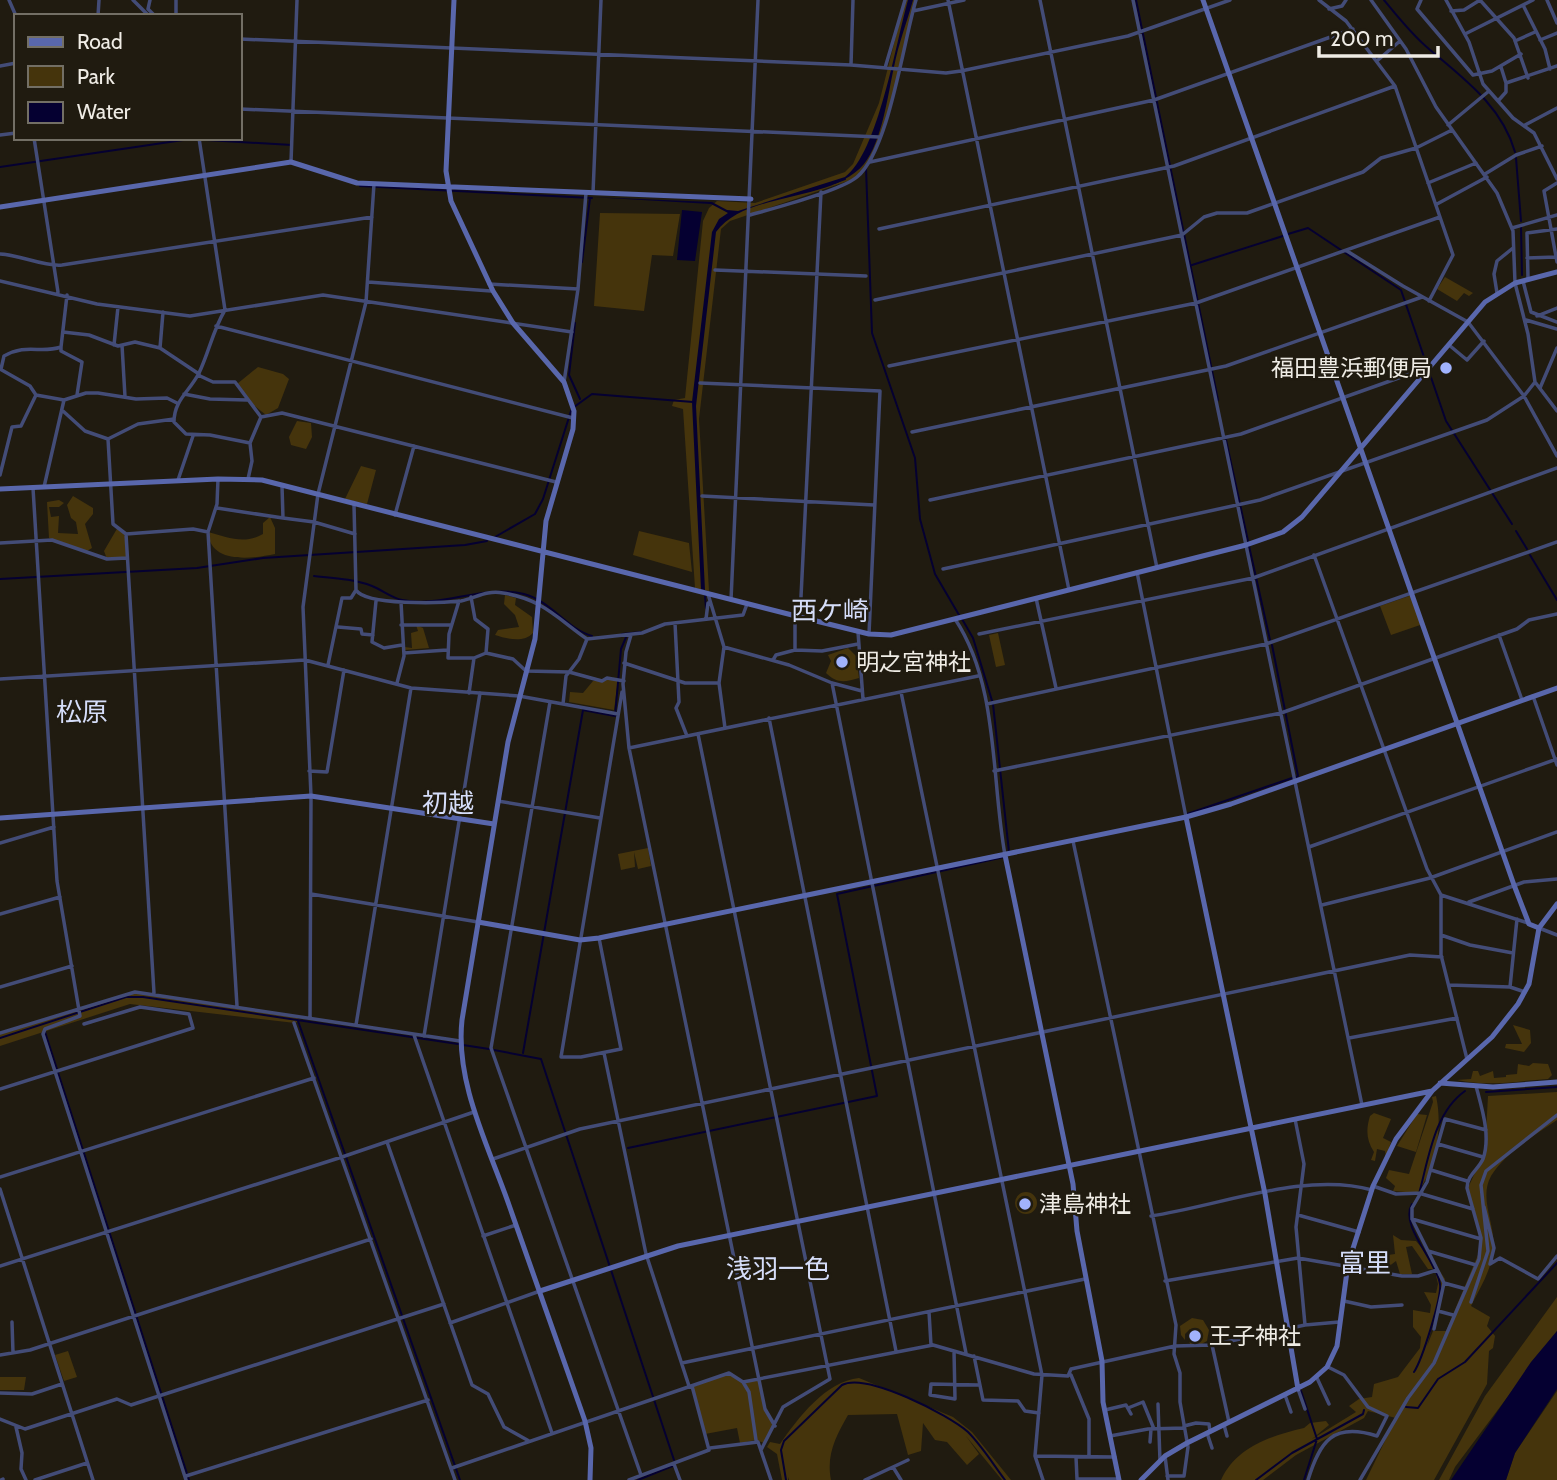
<svg xmlns="http://www.w3.org/2000/svg" width="1557" height="1480" font-family="Cabin,'Noto Sans JP',sans-serif">
<style>
.green{fill:#45340c}
.water{fill:#050031}
.lines{fill:none;stroke-linecap:round;stroke-linejoin:round}
.stream{stroke:#050031;stroke-width:2}
.street{stroke:#434c77;stroke-width:3.5}
.secondary{stroke:#5967ac;stroke-width:5}
.poi-dot{fill:#a1b3fd;stroke:#201b10;stroke-width:2.5}
.labels{text-anchor:middle;stroke-width:5;stroke-linejoin:round;paint-order:stroke}
.poi-label{font-size:23px;fill:#efece5;stroke:#201b10;text-anchor:start}
.quarter-label{font-size:26px;fill:#d5ddf9;stroke:#201b10}
</style>
<rect width="100%" height="100%" fill="#201b10"/>
<path class="green" d="M905 0H916C904 51 891 142 854 179L730 221 721 229 699 419 709 591 695 588 683 409 672 406 674 400 685 398 703 221 709 208 717 201 755 203 845 172 853 164 879 103Z
M600 213 680 214 673 256 652 255 644 311 594 306Z
M1445 277 1473 293 1469 296 1464 293 1457 301 1437 289Z
M258 367 283 374 289 379 278 408 266 415 247 400 237 384Z
M297 421 311 423 312 437 306 449 291 445 289 437Z
M361 466 376 470 367 504 345 499Z
M73 496 93 508V514L85 524 92 548 87 551 49 538 47 502 59 500 64 503 59 507H49L51 517 59 516 58 533 78 534 76 522 71 518 67 505Z
M270 517 275 528V554C251 559 210 564 208 532 227 537 244 545 263 534V523Z
M118 527 126 537 127 558 107 559 104 551Z
M639 531 689 543 692 572 633 555Z
M505 595 516 598 515 605 532 617 533 633C524 643 507 639 495 635L498 630 519 627 515 615 504 604Z
M1412 595 1423 624 1391 635 1380 606Z
M416 625 423 628 429 648 405 650V647L412 648 411 633 418 631Z
M998 633 1005 665 996 667 989 635Z
M848 648 856 656 859 678C845 682 837 684 826 673L831 661 828 655Z
M607 680H618L614 710 569 702 570 692 583 693 593 681Z
M648 848 651 866 638 869 634 852 635 867 621 870 618 854Z
M135 992 292 1016 301 1020 295 1023 130 1004 0 1046V1032Z
M1513 1025 1530 1030 1531 1043 1524 1052 1505 1048 1506 1044H1522Z
M1533 1063 1548 1064 1552 1075 1548 1079C1517 1081 1488 1087 1457 1080L1471 1079 1473 1071H1478L1480 1076 1493 1071 1494 1078 1506 1077V1075L1517 1074 1518 1064 1529 1066Z
M1557 1092V1120C1535 1135 1505 1153 1491 1176 1478 1200 1497 1226 1493 1251 1491 1271 1480 1288 1471 1306L1490 1317 1487 1326 1495 1336 1493 1348 1489 1351 1487 1384 1434 1480H1366L1396 1418 1368 1411 1364 1418 1296 1455 1263 1480H1221C1236 1447 1270 1436 1304 1428L1310 1423 1326 1421 1329 1425 1312 1439 1356 1412 1349 1406 1359 1399 1372 1397 1374 1384 1398 1377 1420 1348 1421 1337 1413 1327V1310L1430 1313 1431 1305 1424 1292 1436 1293 1438 1284 1435 1271 1439 1270 1445 1279 1427 1346 1433 1331H1446L1480 1250 1479 1227 1467 1190 1485 1151 1488 1096Z
M1436 1096C1443 1126 1436 1169 1417 1193L1393 1191 1395 1186 1386 1178 1389 1170 1409 1174 1433 1102 1432 1097Z
M1374 1113 1391 1119 1383 1138 1391 1142 1386 1158 1385 1151 1377 1149 1375 1161 1371 1160 1374 1152C1366 1140 1366 1129 1370 1116Z
M1417 1114 1427 1115 1416 1152 1397 1146Z
M1015 1203a11 11 0 1 1 22 0a11 11 0 1 1-22 0Z
M1393 1235 1401 1240 1416 1241 1426 1253 1433 1269H1428L1412 1246 1406 1247 1412 1274H1400L1396 1261 1388 1267V1255L1395 1254Z
M1557 1297V1331L1455 1467 1449 1480H1439L1485 1396Z
M1192 1318 1203 1320 1209 1330 1207 1341 1198 1346 1190 1344 1188 1337 1194 1333 1190 1329 1185 1334V1340L1181 1335 1180 1326Z
M68 1351 77 1377 64 1381 55 1355Z
M732 1373 743 1382 758 1378 767 1413 775 1426 764 1443 756 1440 740 1443 737 1428 705 1434 692 1387Z
M0 1377H26L24 1390H0Z
M859 1378 953 1417 972 1432 1011 1480H1002L966 1436 979 1454 967 1465 947 1442 935 1440 923 1423 921 1451 908 1455 897 1414 848 1415C836 1436 826 1455 831 1480H789L788 1477V1480H782L777 1454 767 1447 770 1442 780 1444C798 1418 826 1381 859 1378Z
M1557 1391V1480H1506L1515 1453Z"/>
<path class="water" d="M908 0H913C907 22 898 45 894 67 888 94 882 142 864 164 830 204 747 190 716 232L696 406 705 590 701 589 692 402 712 232 719 219 728 213 711 204 590 197 712 202 727 210 738 211 845 177C878 153 896 42 908 0Z
M682 210 702 212 695 261 677 260Z
M1557 1331V1389L1515 1453 1506 1480H1451L1531 1362Z"/>
<g class="lines">
<path class="stream" d="M1136 0 1218 400
M1384 0C1398 17 1412 35 1429 49 1464 79 1502 106 1515 152
M1516 158 1521 221
M0 167 190 139 292 145
M866 168 872 333 915 458 920 519 935 574 959 615
M834 183 845 179
M360 186 592 198
M1521 227 1522 275
M1288 234 1308 228 1401 290 1446 421 1512 524
M582 262 590 198
M1192 265 1283 236
M575 323 569 375 580 399
M574 407 592 394 693 402
M1226 440 1248 541
M1516 531 1527 549
M495 537 535 514 543 499 571 411
M1249 546 1270 640
M1530 555 1557 600
M314 576C333 578 354 579 372 586 382 590 392 598 402 600 444 608 482 584 524 594 551 601 567 629 592 636
M0 579 197 568 263 558 465 545 487 541
M705 596 706 608
M962 619 973 638 993 704 1009 852
M622 634 641 632
M1187 814 1298 776 1272 645
M298 1021 460 1480
M45 1032 189 1480
M0 1038 126 997H143L458 1044
M463 1045 489 1049
M494 1050 541 1059 674 1460
M523 1053 583 710 615 716 621 649 627 635
M1486 1092 1557 1087
M628 1148 877 1096 837 894 1004 857
M1420 1190C1429 1156 1435 1112 1465 1091
M1412 1204C1399 1226 1437 1261 1440 1284 1442 1297 1422 1360 1414 1372
M1301 1391 1317 1439 1304 1480
M1406 1407 1418 1408 1438 1379 1465 1362 1557 1263
M638 1480 675 1465
M786 1480 781 1450 784 1441 842 1385C866 1372 949 1415 968 1432 982 1446 993 1464 1005 1480
M1256 1480 1292 1453 1363 1414 1364 1410"/>
<path class="street" d="M9 0 16 16
M133 0 149 16
M150 0 148 9 155 16
M176 0V16
M948 0 1069 590
M1040 0 1157 568
M1133 0 1362 1105
M1319 0 1346 21 1395 86 1453 255 1429 301
M1371 0 1406 49 1436 107 1497 193 1513 231 1515 283 1528 334 1535 382 1557 411
M1421 0 1417 9 1473 75 1492 71 1521 54
M1446 0 1469 42 1483 84 1513 118 1534 133 1557 179
M1480 0 1514 38 1528 78
M1547 0 1557 23
M1523 5 1545 49 1550 69
M1329 9 1342 6 1346 0
M913 11 964 0
M1451 11 1464 10 1480 0
M98 16 99 0
M1465 34 1533 0
M240 39 851 65 946 73 961 71 1128 36 1230 0
M1540 40 1557 33
M1515 41 1535 32
M1378 60 1400 41
M851 65 853 0
M0 66 16 63
M1501 67 1506 83 1557 66
M885 68 905 0
M1498 101 1506 92V83
M240 109 879 137
M1448 125 1489 91
M1525 125 1557 108
M0 135 16 133
M34 138 58 292
M199 138 225 310C213 330 209 352 199 373 190 391 174 400 174 422L186 434 210 435 250 443
M291 162 297 0
M870 162 1154 100 1353 29
M1485 174 1516 155 1542 146
M1428 183 1476 163
M1557 183 1544 191 1557 262
M593 193 601 0
M1437 204 1487 177
M750 215C775 208 840 191 857 177 889 150 903 43 916 0
M1512 228 1557 215
M879 229 1174 166 1395 86
M1347 251 1403 286 1468 322 1524 396 1557 456
M0 254C21 255 44 267 62 265L372 217
M1527 258 1556 257
M715 270 866 276
M1528 278 1527 233 1557 229
M0 281 97 304 190 316 323 295 572 332
M1523 281 1531 312 1557 322
M368 282 491 291
M489 284 578 289
M1497 293 1494 274 1497 261 1513 248
M875 300 1182 235 1204 217 1217 213H1247L1363 172 1381 158 1416 148 1452 130
M1537 316 1557 308
M1526 320 1557 329
M216 326 573 418
M63 332 89 335 118 346 135 342 160 348 199 374
M114 345 118 307
M122 345 125 397
M1449 345 1467 360 1484 341
M61 347V351L82 362 77 395
M160 348 163 312
M889 366 1196 303 1440 217
M0 369 30 386 36 395 64 400 86 393H98L136 399 167 398 177 403
M1 369 4 356C27 343 40 354 61 347L67 295
M198 375 213 382H235L261 417
M564 382 578 289 586 193
M700 383 880 391 869 634
M1540 388 1557 348
M184 394 210 399 247 400
M63 411 85 431 108 439 138 424 174 419
M912 432 1226 366 1422 297
M108 439 113 524 126 534 193 529 208 532
M0 475 12 427 21 426 36 395
M218 479 217 504 208 532 237 1006
M248 479 252 461 250 443 261 417 282 413 556 482
M178 480 193 436
M282 486 283 518 314 522 355 534
M44 487 64 400
M33 488 57 881 80 1016 45 1029 43 1034 186 1480
M702 496 874 505
M930 500 1241 434 1421 370H1428
M217 508 283 518
M395 515 414 446
M126 534 154 993
M0 543 52 540 107 559 127 558
M1314 555 1427 869 1441 895V955L1467 1059
M943 569 1260 500 1487 420 1524 396 1535 382
M1137 572 1186 817
M356 590C366 606 442 603 461 601 476 598 486 590 503 593 542 599 557 618 587 639L642 633 665 624 743 615 747 604
M708 594 724 647 719 683 725 728
M1036 598 1056 688
M731 600 758 0
M376 601 372 642 384 648 402 645
M459 601 449 634 448 658H474
M800 617 821 192
M706 619 708 603
M955 619C999 685 991 779 1005 855
M675 623 679 702 676 708 687 736
M401 625H451
M338 627 361 629 362 634 373 635
M858 632 863 699
M979 634 1253 578 1557 468
M1499 635 1522 700
M724 647 789 665 832 683 862 691
M795 650V616
M404 653 447 650
M486 653 513 659 526 671 569 672 602 681 607 678 624 681
M773 660 776 655 795 650 822 651 858 644
M624 663 685 683H719
M328 665 342 598H351L356 590 354 505
M0 679 305 660 411 688 519 696 618 714
M397 683 404 656 401 602
M832 683 966 1353
M623 684 629 748 642 811 765 1409 775 1426
M623 684 626 652 631 635
M901 692 1042 1375 1035 1456 1043 1480
M469 693 474 658 486 653 488 629 475 619 471 597
M1533 696 1557 765
M550 702 491 1048 641 1475
M563 704 566 676 579 659 587 639
M987 704 1266 644 1557 542
M769 718 896 1351
M698 734 830 1379 783 1407 761 1450
M629 748 978 676
M309 771 327 772 344 670
M994 771 1281 713 1517 629 1529 620 1557 614
M498 801 600 818
M1073 841 1176 1325 1174 1354 1180 1373V1402L1188 1447 1184 1476H1167
M0 843 54 827
M1309 847 1557 759
M311 894 478 922
M1441 895 1528 923
M1469 902 1524 882 1557 879
M1322 905 1430 878 1557 832
M0 914 60 897
M1539 928 1557 935
M1441 935 1470 945 1513 953
M599 938 621 1049 581 1057H561L622 692
M1449 985 1510 987 1525 992
M0 987 72 966
M1510 987 1517 919
M310 1018 311 796 303 607 318 494 366 302 374 184
M294 1023 455 1480
M356 1025 411 688
M0 1033 135 992 460 1041
M414 1035 552 1433
M424 1036 480 693
M1349 1038 1457 1018
M604 1053 646 1254 689 1386
M0 1089 193 1028 189 1014 140 1007 84 1024
M1295 1119 1304 1164 1296 1227 1305 1325
M387 1142 472 1385 488 1394 504 1427 529 1441
M1438 1144 1483 1157
M493 1159 580 1129 1410 955 1442 957
M1431 1170 1467 1181
M0 1177 314 1078
M1373 1186 1396 1194 1422 1193
M0 1189 93 1480
M1422 1194 1473 1209
M1484 1207 1494 1248 1490 1264 1500 1258 1538 1279 1557 1256
M1298 1215 1359 1232
M1151 1216C1219 1206 1305 1171 1372 1190
M1412 1219 1481 1239
M483 1236 516 1225
M1428 1251 1476 1265
M0 1266 342 1157 474 1112
M1165 1281 1298 1258 1402 1276H1418L1437 1270
M1444 1283 1466 1289
M1344 1301 1371 1307 1402 1305
M1471 1302 1488 1251 1481 1185 1486 1171 1557 1115
M1438 1311 1453 1315
M929 1312 931 1345
M12 1322 13 1353
M450 1323 540 1291
M1434 1329 1444 1283 1412 1219V1208L1427 1182 1445 1119 1486 1130
M1212 1345 1229 1422
M954 1351 955 1399 930 1395 931 1384 979 1385
M0 1355 30 1350 371 1239
M974 1356 983 1400 1018 1401 1025 1411 1039 1413
M682 1363 1085 1279
M1071 1375 1089 1419V1456
M1317 1378 1329 1404
M743 1382 749 1392 756 1440
M1298 1389 1305 1409
M0 1393 32 1394 62 1384
M1285 1395 1291 1412
M1158 1404 1160 1461
M1128 1408 1143 1402 1154 1429
M1105 1410 1126 1405 1131 1414
M0 1419 25 1429 117 1399 131 1405 444 1304
M1224 1425 1227 1436
M1184 1426 1196 1423 1209 1424 1210 1432
M16 1427 22 1453 21 1469 26 1480
M1207 1433 1212 1448
M1110 1436 1148 1429 1184 1428
M1150 1442 1151 1429
M710 1448 758 1442 771 1480
M1035 1456 1115 1457
M1165 1456 1168 1480
M1076 1457 1077 1479H1119
M674 1464 680 1480
M893 1467 901 1480
M452 1468 729 1373 743 1382 933 1345 1034 1374 1068 1376 1071 1369 1175 1346 1212 1345 1305 1325 1339 1322
M186 1476 428 1400
M1 1480 3 1479
M35 1480 87 1463
M629 1480 709 1450 692 1386
M865 1480 908 1460
M1308 1480C1320 1441 1333 1422 1377 1436L1387 1416 1368 1407 1344 1375 1328 1367
M1360 1480 1408 1398 1434 1363 1479 1259 1481 1238 1467 1188C1467 1175 1478 1170 1483 1159 1491 1136 1482 1109 1476 1086"/>
<path class="secondary" d="M454 0 446 171 451 201 493 291 513 323 564 382 574 411 573 429 546 521 535 639 508 742 462 1020C455 1083 489 1147 509 1205 535 1277 560 1349 585 1421L591 1448 590 1480
M1203 0 1514 885 1529 924 1539 928
M0 207 291 162 357 183 751 199
M0 489 218 479 262 480 800 617 869 634 891 635 1246 545 1283 532 1302 517 1485 302 1515 283 1557 272
M1186 817 1265 1194 1298 1389
M0 818 311 796 494 824
M1005 855 1073 1184 1077 1231 1102 1361 1103 1402 1119 1480
M478 922 580 940 599 938 1186 817 1231 804 1557 688
M1440 1083 1493 1087 1557 1082
M540 1291 678 1246 1432 1091
M1141 1480 1165 1456 1187 1443 1310 1382 1327 1367 1337 1346 1348 1264 1373 1186 1396 1139 1432 1091 1492 1037 1518 1004 1529 984 1539 928 1557 904"/>
</g>
<g class="poi-dot">
<circle cx="1446" cy="368" r="7"/>
<circle cx="842" cy="662" r="7"/>
<circle cx="1025" cy="1204" r="7"/>
<circle cx="1195" cy="1336" r="7"/>
</g>
<g class="labels">
<g class="poi-label">
<text x="1432" y="376" text-anchor="end">福田豊浜郵便局</text>
<text x="856" y="670">明之宮神社</text>
<text x="1039" y="1212">津島神社</text>
<text x="1209" y="1344">王子神社</text>
</g>
<g class="quarter-label">
<text x="830" y="620">西ケ崎</text>
<text x="82" y="721">松原</text>
<text x="448" y="812">初越</text>
<text x="1365" y="1272">富里</text>
<text x="778" y="1278">浅羽一色</text>
</g>
</g>
<rect x="14" y="14" width="228" height="126" fill="#201b10" stroke="#736f65" stroke-width="2"/>
<rect x="28" y="37" width="35" height="10" fill="#5967ac" stroke="#736f65" stroke-width="2"/>
<text x="77" y="49" font-size="21" fill="#efece5">Road</text>
<rect x="28" y="66" width="35" height="21" fill="#45340c" stroke="#736f65" stroke-width="2"/>
<text x="77" y="84" font-size="21" fill="#efece5">Park</text>
<rect x="28" y="102" width="35" height="21" fill="#050031" stroke="#736f65" stroke-width="2"/>
<text x="77" y="119" font-size="21" fill="#efece5">Water</text>
<path d="M1319 46v10h119v-10" fill="none" stroke="#efece5" stroke-width="3.5"/>
<text x="1330" y="46" font-size="21" fill="#efece5" stroke="#201b10" stroke-width="5" paint-order="stroke">200 m</text>
</svg>
